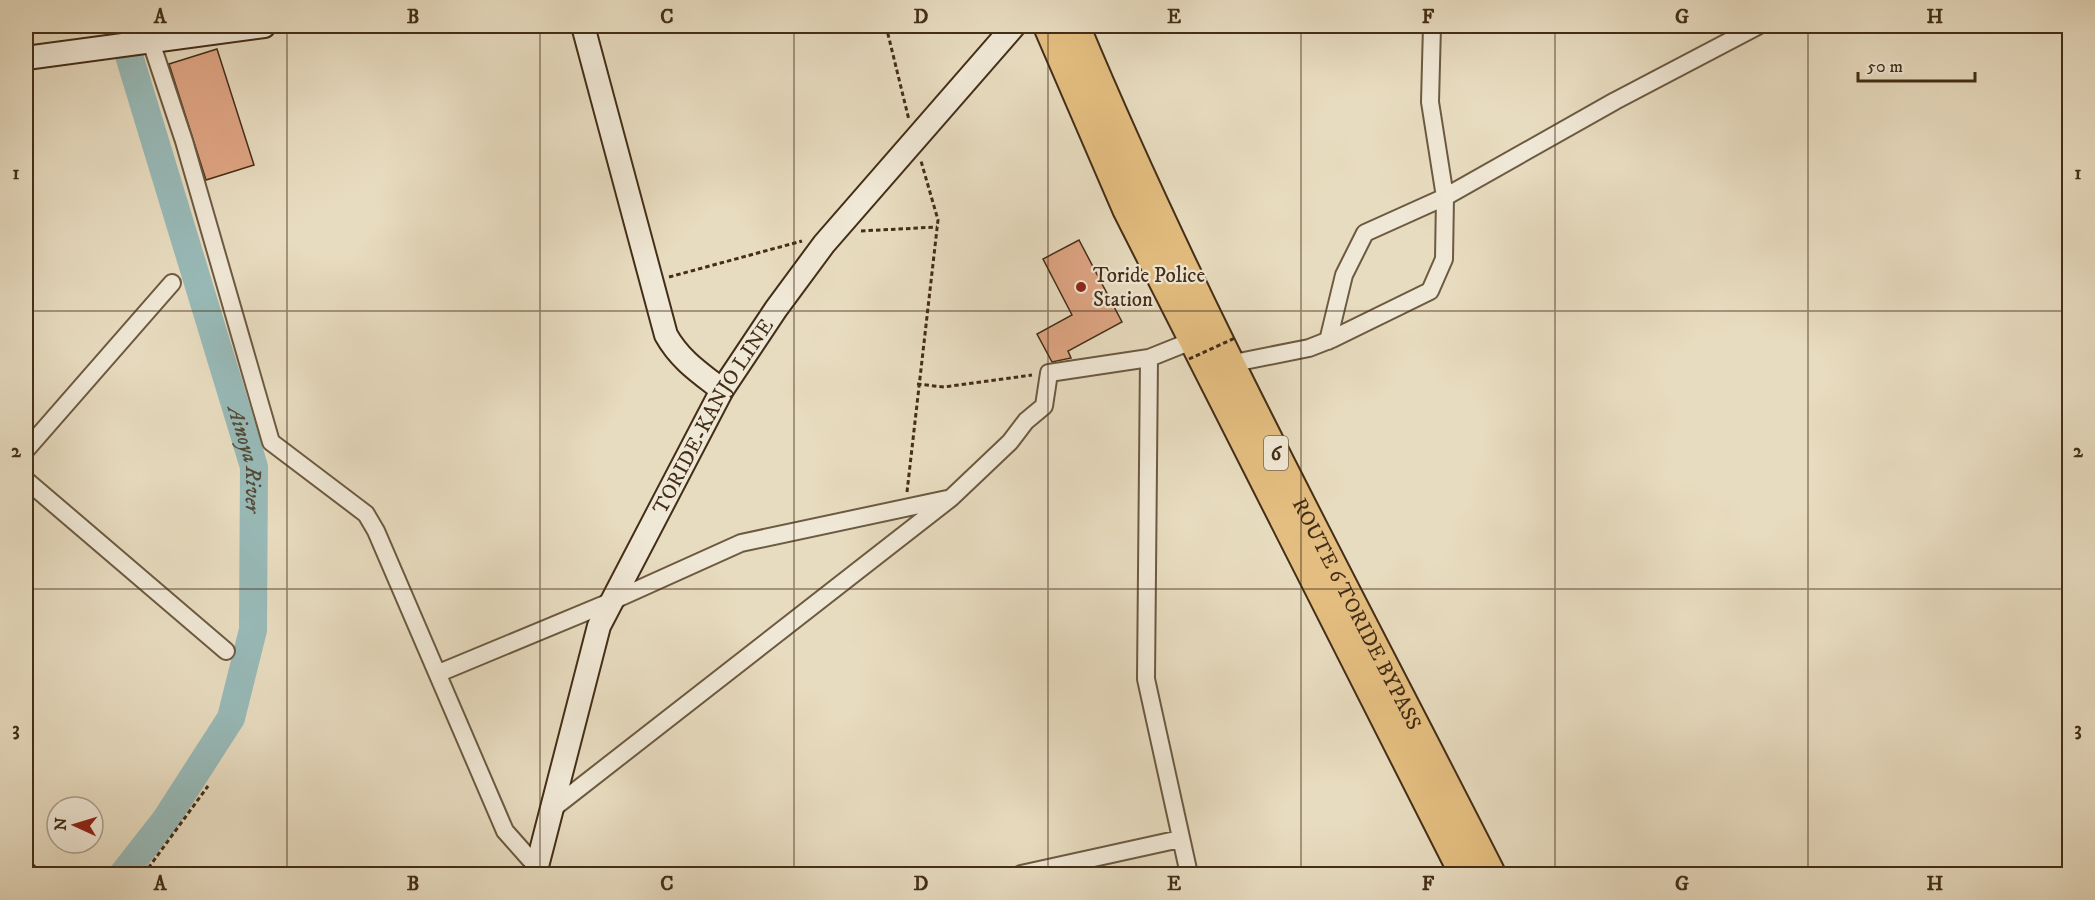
<svg xmlns="http://www.w3.org/2000/svg" width="2095" height="900" font-family="'IM FELL DW Pica',serif">
<style>
.lines{fill:none;stroke-linecap:round;stroke-linejoin:round}
.river{stroke:#98bab8;stroke-width:28}
.building{fill:#dfa584;stroke:#432e17;stroke-width:1.5}
.street-casing{stroke:#6c5a41;stroke-width:20}
.secondary-casing{stroke:#432e17;stroke-width:26}
.highway-casing{stroke:#432e17;stroke-width:32}
.path{stroke:#432e17;stroke-width:3;stroke-dasharray:4.5 3;stroke-linecap:butt}
.street{stroke:#f0e8d6;stroke-width:16}
.secondary{stroke:#f0e8d6;stroke-width:22}
.highway{stroke:#e4be80;stroke-width:28}
.path-bridge{stroke:#432e17;stroke-width:3;stroke-dasharray:4.5 3;stroke-linecap:butt}
.grid{fill:none;stroke:#432e17;stroke-width:1.5;stroke-opacity:0.55}
.poi-dot{fill:#8f2418;stroke:#f0e8d6;stroke-width:2}
.labels{text-anchor:middle;stroke-width:4.5;stroke-linejoin:round;paint-order:stroke}
.shield{fill:#f0e8d6;stroke:#776650;stroke-width:1.5}
.shield-label{font-size:20px;font-weight:bold;fill:#432e17}
.poi-label{font-size:21px;fill:#432e17;stroke:#f0e8d6;text-anchor:start}
.street-label{font-size:21px;fill:#432e17;stroke:#f0e8d6}
.water-label{font-size:22px;font-style:italic;fill:#544a37;stroke:#f0e8d6}
.neatline{fill:none;stroke:#432e17;stroke-width:2}
.grid-label{font-size:20px;text-anchor:middle;font-weight:bold;fill:#432e17}
</style>
<rect width="100%" height="100%" fill="#e8dcc0"/>
<filter id="stains"><feTurbulence type="fractalNoise" baseFrequency=".00333" numOctaves="4"/><feColorMatrix values="0 0 0 0 .2 0 0 0 0 .09 0 0 0 0 .02 0 0 0 .5 -.17"/></filter>
<radialGradient id="worn" r=".72"><stop offset=".6" stop-color="#630" stop-opacity="0"/><stop offset="1" stop-color="#630" stop-opacity=".3"/></radialGradient>
<g class="lines">
<path class="river" id="s1" d="M120 26 254 467 253 630 231 718 166 819 123 874"/>
</g>
<path class="building" d="M217 49 254 165 206 180 169 64Z
M1079 240 1122 322 1068 351 1071 358 1052 362 1037 334 1072 315 1043 259Z"/>
<g class="lines">
<g class="street-casing">
<path id="street" d="M1432 26 1430 102 1445 197 1615 101 1758 26
M151 42 184 141 271 442 366 514 376 531 505 831 536 866 538 874
M1149 358 1146 679 1189 874
M1224 365 1309 348 1332 339 1430 291 1444 259 1445 197 1365 233 1344 275 1328 341
M26 450 172 283
M26 480 226 651
M439 673 610 602 741 543 947 499
M551 810 951 498 1010 442 1026 421 1044 406 1049 373 1149 358 1194 340
M1021 874 1180 839"/>
</g>
<g class="secondary-casing">
<g id="secondary">
<path d="M583 26 666 335C680 360 700 373 722 390"/>
<path d="M26 58 264 26"/>
<path id="s2" d="M535 874 599 626 722 390 776 309 824 244 1014 26"/>
</g>
</g>
<g class="highway-casing">
<g id="highway">
<path d="M1048 26 1127 209 1464 874"/>
<path id="s3" d="M1075 26C1196 316 1349 594 1491 874"/>
</g>
</g>
<path class="path" d="M886 26 909 120
M79 34 80 26
M861 231 937 227
M669 277 802 241
M917 384 944 387 1032 375
M907 492 938 220 921 161
M26 859 43 874
M144 874 208 786"/>
<use href="#street" class="street"/>
<use href="#secondary" class="secondary"/>
<use href="#highway" class="highway"/>
<path class="path-bridge" d="M1189 359 1235 338"/>
</g>
<path class="grid" d="M287 26V874M540 26V874M794 26V874M1048 26V874M1301 26V874M1555 26V874M1808 26V874M26 311H2070M26 589H2070"/>
<circle class="poi-dot" cx="1081" cy="287" r="6"/>
<g class="labels">
<rect class="shield" x="1264" y="436" width="24" height="34" rx="4.5"/>
<g class="shield-label">
<text x="1276" y="460">6</text>
</g>
<g class="poi-label">
<text x="1093" y="282">Toride Police<tspan x="1093" dy="24">Station</tspan></text>
</g>
<g class="street-label">
<text dy="7" stroke="none"><textPath href="#s2" startOffset="495">TORIDE-KANJO LINE</textPath></text>
<text dy="7" stroke="none"><textPath href="#s3" startOffset="652">ROUTE 6 TORIDE BYPASS</textPath></text>
</g>
<g class="water-label">
<text dy="8" stroke="none"><textPath href="#s1" startOffset="452">Ainoya River</textPath></text>
</g>
</g>
<rect width="2095" height="900" fill="none" stroke="#e8dcc0" stroke-width="66"/>
<g transform="translate(75 825) rotate(274)"><circle r="28" fill="#f0e8d6" stroke="#ab9e8a" stroke-width="1.5"/>
<path d="M0-4.5L10 22L0 15L-10 22Z" fill="#8f2418"/>
<text y="-9" font-size="16" font-weight="bold" text-anchor="middle" fill="#432e17">N</text>
</g>
<path d="M1858 72v9h117v-9" fill="none" stroke="#432e17" stroke-width="3"/>
<text x="1867" y="72" font-size="18" fill="#432e17" stroke="#f0e8d6" stroke-width="4.5" paint-order="stroke">50 m</text>
<rect x="33" y="33" width="2029" height="834" class="neatline"/>
<g class="grid-label">
<text x="160" y="23">A</text>
<text x="413" y="23">B</text>
<text x="667" y="23">C</text>
<text x="921" y="23">D</text>
<text x="1174" y="23">E</text>
<text x="1428" y="23">F</text>
<text x="1682" y="23">G</text>
<text x="1935" y="23">H</text>
<text x="16" y="179">1</text>
<text x="2078" y="179">1</text>
<text x="16" y="457">2</text>
<text x="2078" y="457">2</text>
<text x="16" y="735">3</text>
<text x="2078" y="735">3</text>
<text x="160" y="890">A</text>
<text x="413" y="890">B</text>
<text x="667" y="890">C</text>
<text x="921" y="890">D</text>
<text x="1174" y="890">E</text>
<text x="1428" y="890">F</text>
<text x="1682" y="890">G</text>
<text x="1935" y="890">H</text>
</g>
<rect width="100%" height="100%" filter="url(#stains)"/>
<rect width="100%" height="100%" fill="url(#worn)"/>
</svg>
